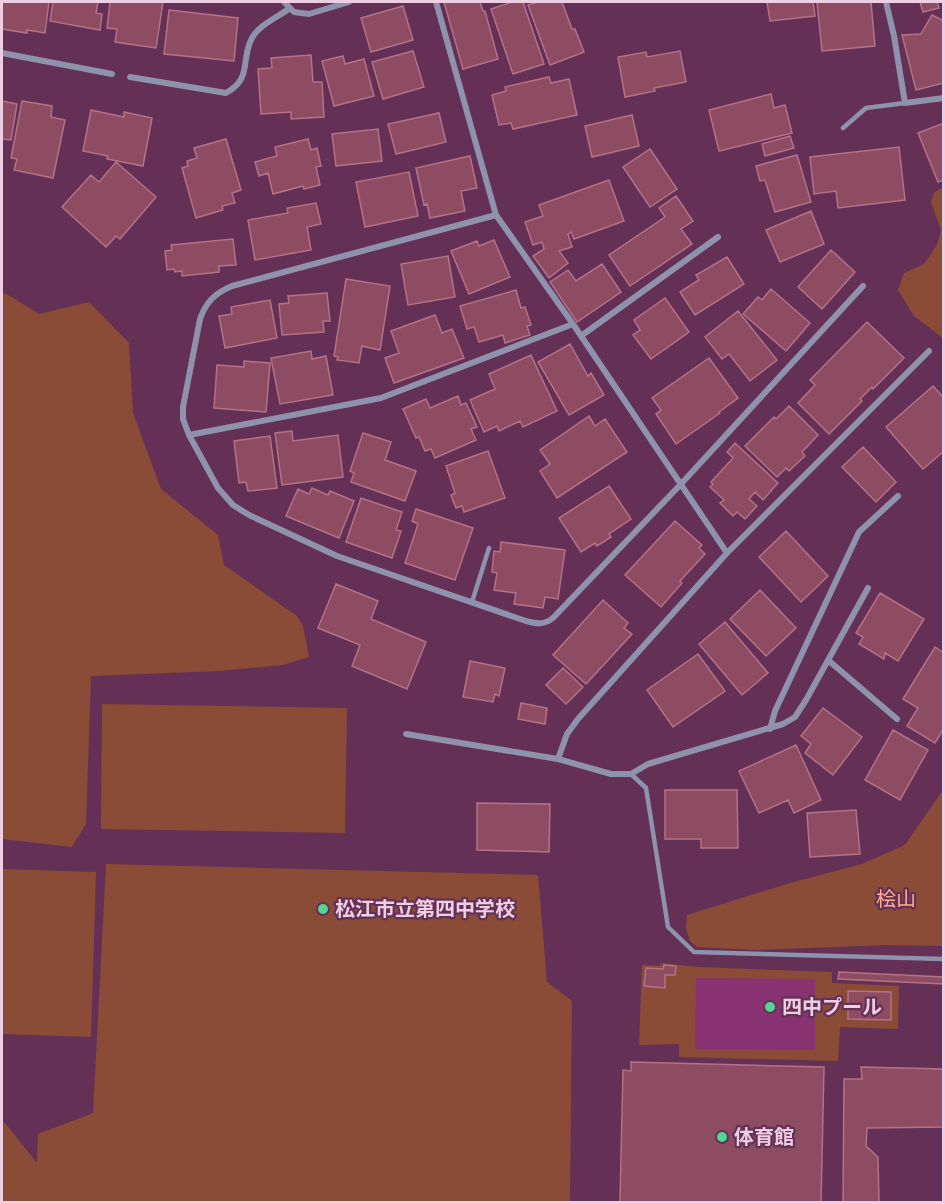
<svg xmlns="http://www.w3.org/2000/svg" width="945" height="1204" font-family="'Exo 2','Noto Sans JP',sans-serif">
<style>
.green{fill:#8b4c37}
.water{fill:#893272}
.building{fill:#8d4c62;stroke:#b57187;stroke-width:1.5}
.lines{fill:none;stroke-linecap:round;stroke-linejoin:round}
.lane{stroke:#8e92ad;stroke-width:4.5}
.street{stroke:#8e92ad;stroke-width:6}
.poi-dot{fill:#53d396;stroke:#643055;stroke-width:2}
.labels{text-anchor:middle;stroke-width:4.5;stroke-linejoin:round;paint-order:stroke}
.park-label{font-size:20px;fill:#feae92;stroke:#643055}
.poi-label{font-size:20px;font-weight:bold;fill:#eecee3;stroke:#643055;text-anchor:start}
</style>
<rect width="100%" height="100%" fill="#643055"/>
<path class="green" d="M939 189H944L943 338 914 316 898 290 904 273 924 264 937 245 941 230 931 202 934 193Z
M5 293 39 314 89 302 129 343 133 413 161 489 218 535 224 565 297 616 303 626 309 657 283 665 219 671 91 676 86 824 72 847 2 839V296Z
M102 704 347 708 345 833 101 829Z
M943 790V946L887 945 755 950 697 947 690 941 686 928 687 915 790 883 862 864 905 845Z
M106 864 538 875 547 982 572 1001 570 1202H2V1121L5 1123 37 1163 38 1134 93 1113Z
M2 869 96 872 91 1037 2 1034Z
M661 963 698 967 832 972V983L899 986 898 1029 840 1027 838 1061 679 1057V1044L639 1045 642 965 660 966Z"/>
<path class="water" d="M696 978 815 979V1050L695 1049Z"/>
<path class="building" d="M2 2H49L45 33 27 30V33L2 29Z
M53 2H98L96 13 102 14 100 30 50 21Z
M110 2H163L156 48 115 42 117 29 107 28Z
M444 2H480L483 11H485L498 59 463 69Z
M512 2H523L544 64 513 74 491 9Z
M538 2H562L572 29H575L584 52 550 65 528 5Z
M767 2H813L815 16 770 21Z
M817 2H871L875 46 822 51Z
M920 2H937L939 8 923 12Z
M403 6 413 40 371 52 361 18Z
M169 10 238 18 234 61 164 54Z
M932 15 944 21V83L916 90 902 35 921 34Z
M413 51 424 87 383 99 372 62Z
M680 51 686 82 654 88 655 91 625 97 618 57 646 52 647 57Z
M311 55 313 82H322L324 117 291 119V112L261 114 258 69 272 68 271 58Z
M343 56 345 64 364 59 374 96 334 106 322 61Z
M549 77 551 83 569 79 577 115 513 129 511 123 499 125 492 95 506 91 505 87Z
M771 94 774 108 785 105 792 133 719 151 709 110Z
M2 101 17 104 11 140 2 139Z
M22 101 52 106 51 117 65 120 53 178 14 170 17 159 11 158Z
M91 110 124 117V112L152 118 143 166 107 159 108 156 83 151Z
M439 113 446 142 396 154 388 124Z
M632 115 639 146 592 157 585 126Z
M944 123V180L938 182 918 133Z
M378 129 382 161 336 166 332 134Z
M790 136 794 148 765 156 762 144Z
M226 139 241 190 232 193 235 203 222 206 223 210 196 218 182 168 188 166 187 161 197 158 194 148Z
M308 139 311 150 317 148 321 166 316 167 320 185 304 189 303 186 273 194 268 173 259 176 255 162 277 156 275 147Z
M899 147 905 200 838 208 836 191 814 194 810 157Z
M650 149 677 189 650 207 623 167Z
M797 155 811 202 775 212 765 180 760 181 756 166Z
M470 156 477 188 461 191 465 211 430 218 427 204 424 205 416 168Z
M116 162 156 197 120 239 116 236 106 247 62 207 91 175 99 182Z
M409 172 418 216 365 227 356 182Z
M609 180 624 221 574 239 571 232 568 234 572 247 559 251 568 263 549 278 533 256 544 249 542 242 533 245 525 222 543 216 539 205Z
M676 196 693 221 681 229 692 244 630 286 609 255 665 217 659 208Z
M316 203 321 224 307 227 311 250 255 260 248 220 288 213 287 208Z
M811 211 824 244 780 262 766 230Z
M233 239 236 265 219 266V272L182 276V271L175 272 174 269 167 270 165 251 172 250 171 245Z
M494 240 510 277 469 294 451 251 477 241 479 246Z
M831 250 855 272 822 309 798 287Z
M448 256 455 297 408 305 401 264Z
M727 257 744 284 695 315 680 292 699 280 696 275Z
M602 264 621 292 577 322 550 282 568 270 576 281Z
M346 279 390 286 380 350 362 346 359 363 337 360 338 357 334 356Z
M771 289 810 323 786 351 743 314 758 297 762 300Z
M516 290 521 308 525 307 531 325 527 326 530 335 505 343 503 335 479 342 474 327 467 329 460 306Z
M327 293 330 321H323L324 332 282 335 279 304 289 303 288 296Z
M665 298 689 332 651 359 633 335 640 330 634 320Z
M270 300 277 338 225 348 219 316 232 314 231 307Z
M738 311 777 360 750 381 729 354 722 359 705 337Z
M435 315 442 333 452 329 464 358 394 383 385 358 399 353 391 331Z
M867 322 904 358 873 389 872 387 860 399 862 401 829 434 798 403 815 385 810 380Z
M570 344 588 376 591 373 604 395 569 415 538 362Z
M311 351 312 359 326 356 333 395 280 404 271 358Z
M531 355 557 411 523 427 520 421 499 431 497 426 484 432 470 400 495 389 489 374Z
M709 358 738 398 719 412 720 413 676 444 656 414 661 410 652 398Z
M244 361 270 363 266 412 214 408 217 365 244 367Z
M933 386 944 398V451L923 469 886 427Z
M458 396 461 405 466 403 477 427 471 429 476 440 435 458 431 449 425 451 419 437 416 438 403 409 426 399 430 408Z
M789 406 818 435 802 452 805 456 789 471 786 468 777 477 745 446 774 417 776 419Z
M589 416 595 426 605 419 627 452 557 498 540 471 550 464 540 450Z
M292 431 293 441 338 435 343 477 282 485 275 433Z
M363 433 391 442 385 460 416 471 405 501 351 482 354 473 350 471Z
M270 436 277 488 248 491 246 482 239 483 234 441Z
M735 443 778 483 763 500 755 492 749 499 757 506 745 519 737 512 733 516 720 503 724 500 710 487 713 484 711 482 733 458 727 452Z
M863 447 896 482 876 502 842 467Z
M488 451 505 498 464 512 462 506 456 508 451 495 455 493 446 466Z
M609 486 631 519 609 534 611 537 597 546 595 543 581 552 559 518Z
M312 488 328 495 330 491 354 501 339 538 286 516 298 489 309 494Z
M361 498 402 512 396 530 401 531 392 558 346 542Z
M416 509 473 528 455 580 405 563 418 524 412 521Z
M675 521 702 545 699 548 705 554 680 581 682 583 661 607 625 575Z
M786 531 828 576 801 602 759 557Z
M501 542 565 550 558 599 545 597 543 608 514 604 516 593 494 590 497 573 492 572 494 551 500 552Z
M336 584 378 601 371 619 426 642 407 689 352 666 360 645 318 628Z
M760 590 796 628 766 656 730 619Z
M880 593 924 619 898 661 885 653 884 659 859 644 863 637 856 633Z
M603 600 628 623 624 628 632 634 586 684 553 655Z
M725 622 768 673 742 695 699 644Z
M935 647 944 653V728L935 743 907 726 918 708 903 699Z
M698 654 725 691 673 727 647 690Z
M470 661 505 668 499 696 495 694 493 702 463 697Z
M563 668 583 687 566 704 546 685Z
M521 703 547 708 545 724 518 719Z
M823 708 862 737 833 775 805 753 811 744 801 736Z
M893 730 928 750 900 800 865 780Z
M796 745 821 800 794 813 788 800 759 813 739 771Z
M665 790H737L738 848H701V839H665Z
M477 803 550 804 549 852 477 850Z
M856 810 860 854 810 857 807 813Z
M664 965 676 966 675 975H665V988L644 986 646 968 663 969Z
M839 972 944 977V984L838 979Z
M848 991 891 992V1020L848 1019Z
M631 1062 824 1067 821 1202H620L623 1070 631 1071Z
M861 1067 944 1069V1127L867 1128 866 1146 878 1157 879 1202H843L844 1079H862Z"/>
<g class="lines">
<path class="lane" d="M843 128 866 108 905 103
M472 602 489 548
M631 774 646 788 668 927 694 952 944 959"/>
<path class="street" d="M284 2 294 12 309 14 349 2
M436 2 496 215 573 324 727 553
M886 2 894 36 905 103 944 98
M2 53 112 74
M130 77 226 93C253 78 240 60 252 38 259 25 278 17 290 8
M573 324 381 398 189 435 218 488 233 505 249 515 337 556 526 621C537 624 544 625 553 618L681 484 863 286
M581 336 718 237
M189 435 183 419V407L200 319C206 302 215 293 232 286L496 215
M868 588 806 700 795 717 783 724 648 764 631 774H611L558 759 567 734 578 719 727 553 929 351
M828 660 897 719
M770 729 775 711 859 532 898 496
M406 734 558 759"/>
</g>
<g class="poi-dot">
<circle cx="323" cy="909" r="6"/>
<circle cx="770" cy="1007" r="6"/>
<circle cx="722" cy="1137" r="6"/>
</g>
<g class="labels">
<g class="park-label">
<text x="896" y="906">桧山</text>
</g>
<g class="poi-label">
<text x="335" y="916">松江市立第四中学校</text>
<text x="782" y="1014">四中プール</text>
<text x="734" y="1144">体育館</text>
</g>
</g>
<rect width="945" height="1204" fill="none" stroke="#eecee3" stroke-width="6"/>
</svg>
